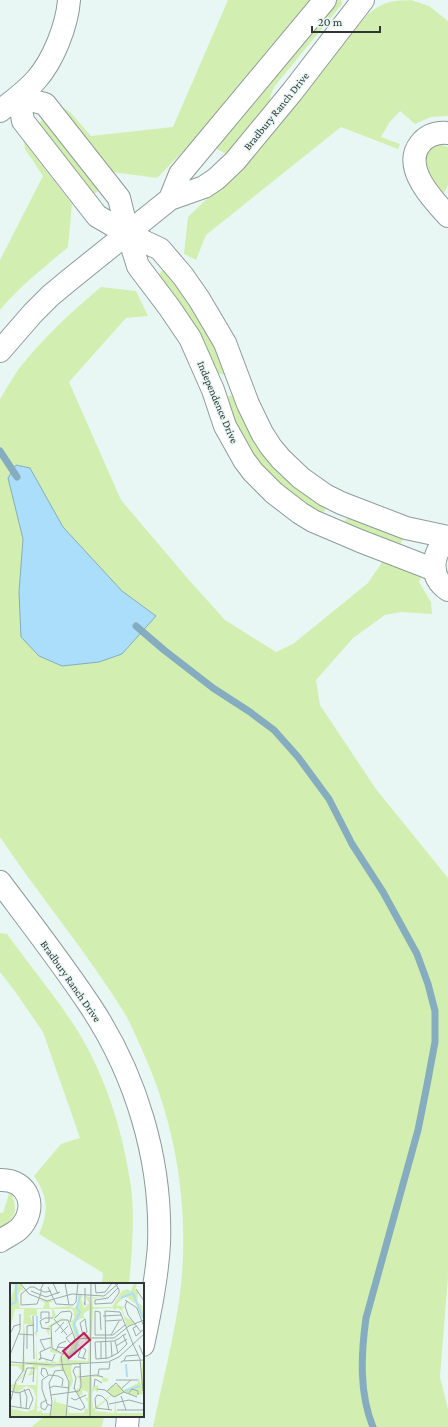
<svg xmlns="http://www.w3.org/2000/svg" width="448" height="1427" font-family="'Crimson Pro',serif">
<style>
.green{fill:#d2efb1}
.water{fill:#abdefb;stroke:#86acbf}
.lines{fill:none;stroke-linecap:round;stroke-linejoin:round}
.stream{stroke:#86acbf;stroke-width:7}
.street-casing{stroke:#8e9c99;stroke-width:24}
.secondary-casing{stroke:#8e9c99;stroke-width:24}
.street{stroke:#fff;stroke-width:22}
.secondary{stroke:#fff;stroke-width:22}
.labels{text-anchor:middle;stroke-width:3;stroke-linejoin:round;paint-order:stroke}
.street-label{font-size:11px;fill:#303634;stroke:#e8f7f3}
.inset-river{fill:none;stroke:#abdefb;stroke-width:2}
.inset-road{fill:none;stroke:#9eaaa7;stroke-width:1}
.view{fill:#c2185b;fill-opacity:0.15;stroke:#c2185b;stroke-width:2}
.inset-edge{fill:none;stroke:#303634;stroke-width:2}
</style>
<rect width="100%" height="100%" fill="#e8f7f3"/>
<path class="green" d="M228 0H314L209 125 157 178 112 172 60 106 70 112 91 136 173 127Z
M334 0H341L342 4 274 87 271 94 269 104 228 155 217 149 216 143Z
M411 0 429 6 448 21V116L431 117 415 124 400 111 389 123 381 137 400 144 398 149 341 127 206 235 196 260 184 254 188 217 238 169 368 14C385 1 391 1 411 0Z
M42 120H46L99 187 98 191 94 194 38 124Z
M24 142 72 204 68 247C45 267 20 286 0 310V260L43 176 25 149Z
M439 144 448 147V185L444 193 442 192C432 177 413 154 439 144Z
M162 271H166L201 317 226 371 223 375 216 372 158 275Z
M101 287 136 291 148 316 126 318 69 382 121 500 189 580 225 620 276 652 293 644 368 583 383 561 408 570 421 577 419 582 431 602 432 614 401 612 385 615 353 638 316 680 320 705 376 789 448 878V1276L440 1377 448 1409V1427H153C162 1383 174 1339 180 1294 190 1212 177 1127 143 1052 137 1039 132 1026 125 1014 87 952 40 897 0 837V399C6 389 12 379 18 370 42 339 71 312 101 287Z
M233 395 325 506V511L321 513 303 505 260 465 237 431 226 397Z
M350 517 401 535 403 539 400 545 345 524V520Z
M0 933 7 934C28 963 52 992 72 1022 104 1070 123 1130 131 1187 135 1219 132 1252 129 1284H102L103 1273 39 1234C49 1212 48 1196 34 1176L61 1144 80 1138 43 1032 14 990 0 972Z
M9 1194 12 1195C18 1211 15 1219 0 1228V1213H3Z
M45 1416H104L102 1427H31Z"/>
<path class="water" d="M16 465 30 468 63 527 122 591 156 616 122 654 99 662 62 666 39 656 21 637 19 592 23 539 8 478Z"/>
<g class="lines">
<path class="stream" d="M0 451 17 477
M136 626 164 650 213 688 250 712 274 730 298 757 329 799 352 844 383 892 417 954 428 984 435 1011V1042L427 1085 418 1130 366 1318C361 1354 359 1393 373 1427"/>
<g class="street-casing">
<path id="street" d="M19 97 45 104 119 198 128 234 138 266 169 307 190 338 213 390 225 426 244 460 253 472 274 493 300 513 313 521 360 541 435 570
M19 97 23 121 97 216 128 234 160 249 183 276 199 299 225 343 248 404 262 433 271 447 281 459 301 478 325 495 341 503 406 528 448 537
M0 111C13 101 25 92 36 80 53 61 67 26 69 0
M448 133C437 132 427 135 420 144 402 167 432 199 448 216
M448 538C432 553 428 576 448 590
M0 1180C29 1179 39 1209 19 1229 13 1234 6 1237 0 1241"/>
</g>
<g class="secondary-casing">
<path id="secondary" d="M170 199 180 174 325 0
M0 351 33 313 50 296 68 281 170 199 204 187 216 179 235 161 292 92 363 0
M0 882C30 922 61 962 89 1004 136 1074 162 1160 159 1244 157 1278 150 1312 143 1345
M127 1427 128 1416"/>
</g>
<use href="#street" class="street"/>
<use href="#secondary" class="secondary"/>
</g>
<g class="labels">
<g class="street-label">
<text transform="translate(276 111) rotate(-51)" y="4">Bradbury Ranch Drive</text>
<text transform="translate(218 402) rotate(67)" y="4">Independence Drive</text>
<text transform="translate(71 981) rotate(55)" y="4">Bradbury Ranch Drive</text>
</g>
</g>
<g transform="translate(10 1283)">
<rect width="134" height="134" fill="#e8f7f3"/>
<path d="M2 0H10L14 7H11L8 12 10 25H33L35 20 29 17 44 18 39 20 40 25 60 23 64 25 69 20 68 11 73 13 71 16 74 25 79 20 75 13 80 14V24L81 15V22L82 15 83 14H90L82 16 83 24H102L112 8 117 6 121 8 124 0 127 2 125 6 128 9 127 20 132 22 134 36 126 21 115 13 106 22 115 24 112 26 115 34 125 39 117 44 112 28 108 25 104 27 103 25 83 26 82 54H95L82 55 80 46V79L70 80H79L31 81 44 83 62 80 69 81 70 82H71L70 85 69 81H62L61 87 63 98 59 109 63 110 70 103 69 95 66 94 69 92V87L70 85 71 102 70 106 68 108 63 110H58L59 96 49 83 42 85 28 83 27 124H30L27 125V129L32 127V130H40V134H0L1 124 2 126 7 127 9 125 8 127 16 129 24 126 26 114 23 106 16 103 7 110 3 108 0 102 7 100V102H26L27 86H22L24 91 18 93 23 82H15L16 91 7 99 8 96 15 90 7 83H0V81H25H15L25 80H15L14 79 15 71V79L26 78 27 54 24 49H26V33L20 32 23 42 14 41 15 51 17 52H13L14 26H5L0 46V18L5 3ZM27 26H42V35L44 36 47 34 43 26H62L64 29V36L61 38 51 35 38 43 36 47 41 56 40 69 51 71 48 80 44 78 39 80 37 77 35 76 36 79H27ZM79 27V51L70 53 65 39 72 35 75 36 73 31ZM51 36 61 39 65 54H73L79 60 78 78 59 77V74L65 72 68 63 72 64 68 61 71 55 63 58 60 67 52 75V70L40 64 39 45ZM132 80H134L133 111 127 112V116L126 113 114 109 106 114V127L107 130H134V134H57L58 124 59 130H74L75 125 78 126V119L75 115H78V109L72 107 73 111 69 113 67 110 71 95 83 93H89L99 96 96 99 91 98 93 96 90 94H82V105L88 102V109L84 107 82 110 83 126 101 112 97 108 103 102H109L114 107 128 100V94L131 101ZM101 113 106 114 104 130 84 128ZM45 113 46 119 57 122 56 134H40Z" fill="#d2efb1" fill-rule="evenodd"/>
<path class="inset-river" d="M123 10 133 35M111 15 123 10M0 22 6 19V0M27 49V33M68 54 64 41 70 29 67 25 70 12M58 78V73L65 68 67 59M116 81 117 94M115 108 130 103"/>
<path class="inset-road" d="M10 0 19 11 37 18 62 11 94 13 109 0M34 0 32 3V4L31 5V10L30 12V13L27 21 11 22V11L20 4H24L29 7H31L32 8 34 9H36L41 8M43 0 48 11M55 0 59 22M85 0 86 10 95 9 102 0M105 0 108 5 109 6V10L102 20 85 21V17L98 15 108 5M38 4 46 21 63 22 66 19 68 0M126 6 134 18M21 8 36 14 50 9M115 17 127 25 134 44M117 18 115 23 118 32 131 49M74 19 75 22V5M23 33 24 76M93 33 111 32M45 35 51 29 60 28 62 31 60 39M31 36V29H39V39L35 40M44 36 57 52M95 38 112 37M127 43 123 45 126 53 134 46M40 46 32 45 30 38 35 35H43M91 47 90 29 85 28V52H103L115 42M53 48 51 50 58 43M45 49 54 39M0 51 4 43 11 41M9 51 24 52M73 52 70 40 75 36M73 52 77 49 75 36M101 52 109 38M113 52 117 61 108 70 98 75 86 76 85 59 104 58 110 55 113 52H114L116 51M80 55H104L119 43 134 37M105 58 108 70M91 59V76M101 59 102 74M61 61 56 55 62 50M123 61 130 76 133 108M129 62 134 74M106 63 117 56M47 64 57 65 55 66M72 64 76 67 73 75M71 65 68 74 76 76M17 66V43L24 42M35 67 30 57 42 55M46 68 49 61 56 58M53 71 42 65 41 43 51 37H58L65 56M0 72 10 47V31M31 74 29 77 32 75 42 78 45 71M31 75 30 69 41 64M96 76 95 28 110 29 123 61M114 78 116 73 128 72M0 79 43 82 98 79 109 74 134 51M111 80 112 78 134 77M17 85H24L23 99M88 92 89 86H99L100 79M34 94 31 91 32 85 36 86 38 92M69 94 86 92 93 94M106 97H128M12 100 17 85M106 100 114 109M84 104 85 96 92 100M39 105 44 103 59 105M112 105 121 97M14 106 17 114 16 126M64 106 66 95 63 88 65 84H70M87 106 95 107 104 114 114 109M0 108 8 110 19 106 23 116 19 126 0 123M97 108 106 100M10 109 11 125M114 109 127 114M119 110 122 106 128 108V112M41 112 69 108 71 103 70 80M87 112 85 116 86 125 102 127M87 112 92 113 97 118 99 127M111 113 116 127M61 115 65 117 76 112M37 117 31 120V125L35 127 38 122M0 120 6 98 13 88 14 52M99 121 119 117 134 121 133 127H107M42 123 37 121 32 106V97L39 92 48 93 53 96 52 103M58 123 71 127 75 124 64 105M40 134 42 119 39 100 45 88 53 87M56 134 59 99 53 86 51 74 65 56 80 55M80 134 81 0"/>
<path class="view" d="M74 50 80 57 59 75 53 68Z"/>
<rect width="134" height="134" class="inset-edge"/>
</g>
<path d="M312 26v6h68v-6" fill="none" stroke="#303634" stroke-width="2"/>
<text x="318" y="26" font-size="12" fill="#303634" stroke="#e8f7f3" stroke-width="3" paint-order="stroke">20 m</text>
</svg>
